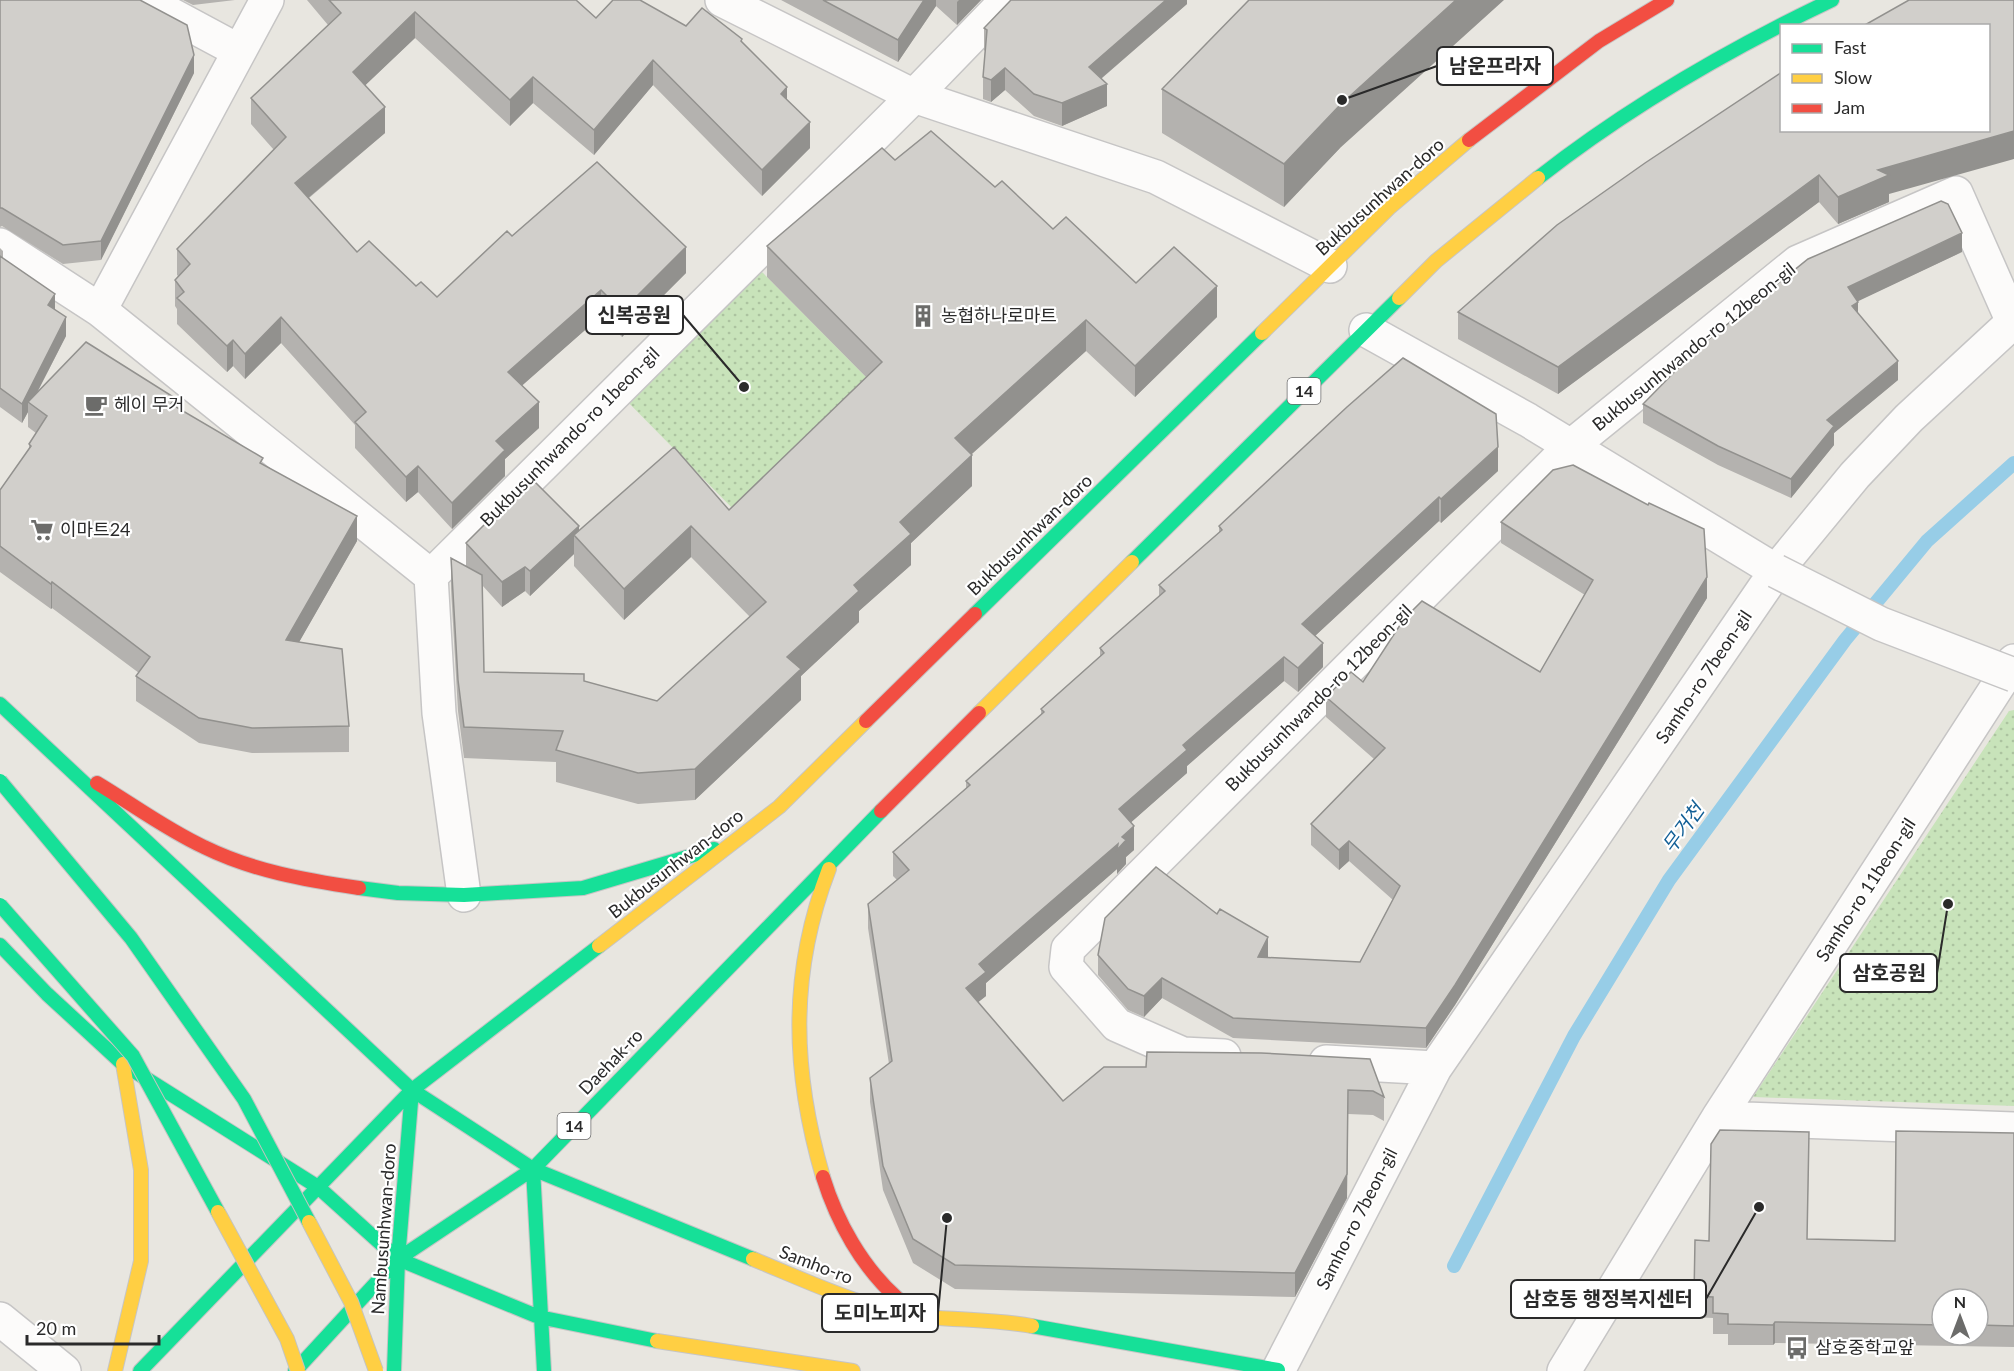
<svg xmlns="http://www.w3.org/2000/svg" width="2014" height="1371" font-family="Lato,'Noto Sans KR',sans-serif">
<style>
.park{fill:url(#park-dots)}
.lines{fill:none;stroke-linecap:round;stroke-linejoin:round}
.stream{stroke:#97cde7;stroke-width:14}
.street-casing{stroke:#c6c5c5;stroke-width:36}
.fast-casing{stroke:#c6c5c5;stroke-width:16}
.slow-casing{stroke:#c6c5c5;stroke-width:16}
.jam-casing{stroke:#c6c5c5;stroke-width:16}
.street{stroke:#fcfbfa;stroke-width:33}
.fast{stroke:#16e098;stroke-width:14}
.slow{stroke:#ffcf43;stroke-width:14}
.jam{stroke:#f24e42;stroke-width:14}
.street-bridge-casing{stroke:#c6c5c5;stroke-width:36;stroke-linecap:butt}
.fast-bridge-casing{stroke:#c4c4c1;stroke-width:16;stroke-linecap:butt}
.slow-bridge-casing{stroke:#c4c4c1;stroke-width:16;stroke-linecap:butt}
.street-bridge{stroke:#fcfbfa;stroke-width:33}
.fast-bridge{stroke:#16e098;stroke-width:14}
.slow-bridge{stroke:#ffcf43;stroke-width:14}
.wall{fill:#b4b2af;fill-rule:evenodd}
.shaded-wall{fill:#92918e}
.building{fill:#d1cfcb;stroke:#92918e;stroke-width:1.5}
.labels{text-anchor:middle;stroke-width:4.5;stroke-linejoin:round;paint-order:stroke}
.shield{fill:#fff;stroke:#6a6a6a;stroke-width:1.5}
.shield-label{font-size:16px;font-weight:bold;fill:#2a2a2a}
.street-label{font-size:18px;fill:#2a2a2a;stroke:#fff}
.poi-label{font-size:18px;fill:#2a2a2a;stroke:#fff;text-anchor:start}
.water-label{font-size:20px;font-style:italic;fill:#125f96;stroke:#fff}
.leader{fill:none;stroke:#2a2a2a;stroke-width:2}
.callout-dot{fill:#2a2a2a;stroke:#fff;stroke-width:2}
.callout{fill:#fff;stroke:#2a2a2a;stroke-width:2}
.callout-label{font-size:20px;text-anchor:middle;font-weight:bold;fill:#2a2a2a}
</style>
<defs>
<pattern id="park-dots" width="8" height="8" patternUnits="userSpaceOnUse" patternTransform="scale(1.5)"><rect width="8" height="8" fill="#c8e3ba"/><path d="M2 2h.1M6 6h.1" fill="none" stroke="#acc3a0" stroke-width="1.8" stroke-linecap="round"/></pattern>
</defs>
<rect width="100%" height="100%" fill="#e8e6e0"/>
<path class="park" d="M750 260 871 382 736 512 617 391Z
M2014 710V1106L1753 1097 2009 711Z"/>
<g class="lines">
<path class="stream" d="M1454 1266 1574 1036 1669 880 1845 640 1927 541 2014 463"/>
<g class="street-casing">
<path id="street" d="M144 0 239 51
M722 0 914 96 1156 177 1330 266
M0 245 100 310 431 576 439 713 464 895
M100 310 267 0
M1366 330 1528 420 1776 571
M431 576 914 96 1007 0
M1224 1056 1183 1054 1117 1025 1066 967 1068 949 1570 447 1798 262 1956 193 2013 322
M1326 1062 1435 1068
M1718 1118 2014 1129
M0 1319 64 1371
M1278 1371 1435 1068 1776 571 1855 475 1909 418 2014 321
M1564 1371 1718 1118 2014 661"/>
</g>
<g class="fast-casing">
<path id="fast" d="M1538 178C1630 106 1727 50 1832 0
M1132 562 1399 298
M975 614 1262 333
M0 704 412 1090
M359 888 398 893 464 895 583 888 714 849
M0 945 47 994 123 1064 318 1187
M533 1169 544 1371
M318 1187 398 1259 539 1317 657 1341
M1032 1326 1278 1370
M140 1371 412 1090 599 946
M295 1371 398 1259 533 1169 881 811
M394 1371 398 1259 412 1090 533 1169 753 1259"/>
</g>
<g class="slow-casing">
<path id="slow" d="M1399 298 1436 261 1538 178
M1262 333 1389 208 1469 140
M979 713 1132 562
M599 946 779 807 866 721
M823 1177C792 1071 789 973 829 869
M753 1259C797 1277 840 1297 886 1310 933 1322 984 1317 1032 1326
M657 1341 853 1371
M115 1371 141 1261V1170L123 1064"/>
</g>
<g class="jam-casing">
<path id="jam" d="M1469 140 1599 41 1667 0
M866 721 975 614
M97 783C132 804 167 830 204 847 253 871 305 880 359 888
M881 811 979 713
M823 1177C837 1222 862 1267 898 1299 907 1307 919 1311 930 1317"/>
</g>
<use href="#street" class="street"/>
<use href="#fast" class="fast"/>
<use href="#slow" class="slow"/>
<use href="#jam" class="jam"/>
<g class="street-bridge-casing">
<path id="street-bridge" d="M1776 571 1881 624 2014 675"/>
</g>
<g class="fast-bridge-casing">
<path id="fast-bridge" d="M0 781 131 938 244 1099 309 1222
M0 905 133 1056 218 1212"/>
</g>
<g class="slow-bridge-casing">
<path id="slow-bridge" d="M218 1212 287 1339 298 1371
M309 1222 351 1302 376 1371"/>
</g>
<use href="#street-bridge" class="street-bridge"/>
<use href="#fast-bridge" class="fast-bridge"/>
<use href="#slow-bridge" class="slow-bridge"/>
</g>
<path class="wall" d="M0 0 194 73 101 260 63 264 2 226 0 227Z
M183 0H235L193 5Z
M307 0H576L596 18 686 26 742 43 787 100 810 148 762 196 653 85 594 155 533 103 510 126 415 38 365 85 385 133 309 198 357 252 416 286 437 297 512 236 686 273 622 337 601 316 522 385 539 428 505 459V476L452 529 418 492 406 502 355 448V425L281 343 245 379 233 366 227 372 177 324V309L175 306V280L178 276 177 275V249L274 150 251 124V98L328 25Z
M781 0H981L957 25 936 6 898 62Z
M1187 0V4L1101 79 1107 106 1062 126 1034 116 1005 90 991 102 983 99V77L985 51 984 50V28Z
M1782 72 1889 194V202L1838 224 1819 202 1558 394 1458 339V312Z
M1162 89 1340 148 1284 207 1162 133Z
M895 160 995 187 1053 229 1136 283 1217 317 1135 397 1086 351 972 454V486L911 543V565L859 611V622L801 676V700L695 800 638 804 556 782V762L464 758 458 711 451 589V558L466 567V543L579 531 729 510 866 377 767 277V246ZM574 554V566L624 620 691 557 750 617 657 701 584 681 484 672 482 585 502 607 525 591 530 596Z
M0 248 3 251V258L55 310 66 336 38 391 175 406 263 464 357 541 299 642 349 726V752L252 753 199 743 136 701V676L139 673 52 608 51 609 0 572V490L29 449V444L36 433 28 427V412L22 423 0 407Z
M1962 252 1857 301 1858 313 1898 380 1834 433V445L1791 498 1718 465 1643 423V404L1698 348Z
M1498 471 1441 523 1439 521 1315 636 1323 667 1298 692 1284 681 1187 766V773L1131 822 1134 850 1126 857V864L1117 874V869L986 983V996L978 1002 1063 1101 1146 1067 1370 1059 1384 1097V1121L1373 1115 1348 1114 1347 1198 1295 1297 955 1289 913 1263 883 1190 870 1102V1078L889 1064 868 928V904L897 880 893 876V852L966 789V781L1041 715V709L1100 656V648L1159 596V585L1219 533V526Z
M1501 522 1707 598 1455 1005 1426 1048 1233 1038 1162 998 1144 1017 1128 1010 1098 975V955L1267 958 1360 962 1393 900 1349 861 1339 870 1311 845V824L1374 759 1326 717V697L1363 682 1540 672 1585 595 1501 543Z
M2014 1133V1347L1775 1343 1773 1345H1728V1334H1713V1318L1694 1317V1296L1709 1241 1809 1153 1807 1239 1895 1241ZM1942 1299H1978V1335H1942Z"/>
<path class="shaded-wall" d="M924 0H936V6L898 62V40Z
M959 0H981L957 25V2Z
M1166 0H1187V4L1089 89V67Z
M1456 0H1504L1340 148 1284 207V164L1340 105Z
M415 12V38L353 97V72Z
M194 55V73L101 260V241Z
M653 60V85L594 155V130Z
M1005 68V90L991 102V80Z
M533 77V103L510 126V100Z
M1107 84V106L1062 126V103Z
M787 87V113L781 94Z
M385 107V133L295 209V183Z
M810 122V148L762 196V170Z
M2014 131V159L1889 194V202L1838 224V197L1878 170Z
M1819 175V202L1558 394V367Z
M1962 233V252L1848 306V287Z
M686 247V273L622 337V311Z
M1217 286V317L1135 397V366Z
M601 290V316L508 398V372Z
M55 294V313L48 305Z
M1858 302V321L1852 306Z
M66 317V336L31 404 28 402V412L22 423V404Z
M281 317V343L245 379V354Z
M1086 320V351L955 469V438Z
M233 340V366L227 372V346Z
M1898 361V380L1834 433V445L1791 498V479L1827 420Z
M539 402V428L505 459V476L452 529V503L496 441Z
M1498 447V471L1441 523V499Z
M972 455V486L911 543V565L859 611V622L801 676V700L695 800V769L900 522Z
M418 466V492L406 502V477Z
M1439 497V521L1302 648V624Z
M357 516V541L286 665V640Z
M579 526V540L574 535V554L530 596V571Z
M691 526V557L624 620V589Z
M525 567V591L502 607V582Z
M1707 577V598L1455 1005 1426 1048V1028Z
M52 582V608L51 609V584Z
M1323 643V667L1298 692V668Z
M1284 657V681L1187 766V773L1119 833V809L1183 745Z
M1134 826V850L1126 857V864L1117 874V869L986 983V996L966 1012V988L979 964Z
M1349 841V861L1339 870V850Z
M1268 937V957H1258Z
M1162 978V998L1144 1017V996Z
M1348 1090 1347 1198 1295 1297V1273Z
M1775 1322V1343L1773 1345V1325Z"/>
<path class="building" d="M0 0H140L187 25 194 55 101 241 63 245 2 208H0Z
M329 0H576L596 18 613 0H640L686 26 702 8 742 39 741 41 787 87 781 94 810 122 762 170 653 60 594 130 533 77 510 100 415 12 353 72 385 107 295 183 357 252 369 241 416 286 421 282 437 297 507 231 512 236 597 162 686 247 622 311 601 290 508 372 539 402 496 441 505 450 452 503 418 466 406 477 355 422 366 412 281 317 245 354 233 340 227 346 177 298 184 292 175 280 190 264 177 249 286 137 251 98 341 13Z
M823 0H924L898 40Z
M1011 0H1166L1089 67 1107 84 1062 103 1034 94 1005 68 991 80 983 77 987 30 984 28Z
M1249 0H1456L1340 105 1284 164 1162 89Z
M1909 0H2014V131L1878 170 1889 175 1838 197 1819 175 1558 367 1458 312 1557 225 1645 163 1782 72V130H1989V26H1863Z
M931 131 995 187 1002 181 1053 229 1066 217 1136 283 1174 247 1217 286 1135 366 1086 320 955 438 972 455 900 522 911 534 854 585 859 591 787 657 801 669 695 769 638 773 556 750 563 731 464 727 458 680 451 558 482 575 484 672 584 674V681L657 701 766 602 691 526 624 589 574 535 674 447 729 510 882 362 767 246 882 148 895 160Z
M1941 201 1948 204 1962 233 1848 287 1858 302 1852 306 1898 361 1827 420 1834 426 1791 479 1718 446 1643 404 1698 348 1808 259Z
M0 256 55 294 48 305 66 317 22 404 0 388Z
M86 342 175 398 171 404 263 458 260 463 357 516 286 640 342 649 349 726 252 728 199 718 136 676 150 657 52 582 51 584 0 546V490L31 446 29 444 47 416 28 402Z
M1403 358 1496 414 1498 447 1441 499 1439 497 1302 624 1323 643 1298 668 1284 657 1183 745 1187 750 1119 809 1134 826 1122 837 1126 840 1117 850 1118 844 979 964 986 972 966 988 1063 1101 1104 1067H1146L1147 1052 1261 1053 1370 1059 1384 1097 1373 1091 1348 1090 1347 1174 1295 1273 955 1265 913 1239 883 1166 870 1078 892 1061 868 904 909 870 893 852 970 785 966 781 1044 712 1041 709 1104 653 1100 648 1165 591 1159 585 1222 530 1219 526 1347 407Z
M1573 465 1648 505 1649 503 1704 529 1707 577 1455 985 1426 1028 1233 1018 1162 978 1144 996 1128 989 1098 955 1105 918 1156 867 1217 914 1220 909 1268 937 1258 957 1360 962 1400 886 1349 841 1339 850 1311 824 1385 748 1326 697 1351 672 1363 682 1404 619 1422 601 1540 672 1593 580 1501 522 1553 470Z
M531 478 579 526 530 571 525 567 502 582 466 543Z
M1720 1130 1809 1132 1807 1239 1895 1241 1896 1131 2014 1133V1326L1978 1325V1299H1942V1325L1775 1322 1773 1325 1728 1324V1314L1713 1313V1297L1694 1296 1695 1240 1709 1241 1711 1144Z"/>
<defs>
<g id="building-bare" transform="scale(1.8)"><path d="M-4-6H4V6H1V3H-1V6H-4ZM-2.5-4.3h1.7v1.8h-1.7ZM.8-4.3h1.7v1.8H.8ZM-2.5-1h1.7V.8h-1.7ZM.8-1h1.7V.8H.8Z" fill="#6c6c6a" stroke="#fff" stroke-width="2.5" paint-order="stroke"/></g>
<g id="cafe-bare" transform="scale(1.8)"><path d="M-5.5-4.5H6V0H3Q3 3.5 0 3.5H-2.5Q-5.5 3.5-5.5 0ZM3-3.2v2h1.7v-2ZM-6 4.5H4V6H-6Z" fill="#6c6c6a" stroke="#fff" stroke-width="2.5" paint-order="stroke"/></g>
<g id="supermarket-bare" transform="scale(1.8)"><path d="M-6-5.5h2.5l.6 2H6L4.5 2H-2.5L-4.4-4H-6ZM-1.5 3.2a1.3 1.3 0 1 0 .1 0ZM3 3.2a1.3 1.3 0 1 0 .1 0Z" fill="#6c6c6a" stroke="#fff" stroke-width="2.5" paint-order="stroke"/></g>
<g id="bus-bare" transform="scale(1.8)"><path d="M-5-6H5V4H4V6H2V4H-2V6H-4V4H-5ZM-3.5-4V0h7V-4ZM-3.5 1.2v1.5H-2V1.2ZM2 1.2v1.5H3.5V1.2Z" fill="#6c6c6a" stroke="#fff" stroke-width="2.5" paint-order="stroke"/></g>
</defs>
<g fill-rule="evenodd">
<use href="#building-bare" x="923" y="316"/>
<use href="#cafe-bare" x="96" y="405"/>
<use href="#supermarket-bare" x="42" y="530"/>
<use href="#bus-bare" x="1797" y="1348"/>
</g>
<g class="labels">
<g class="shield">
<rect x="1287.5" y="378" width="33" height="26" rx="4.5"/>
<rect x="557.5" y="1113" width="33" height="26" rx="4.5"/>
</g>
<g class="shield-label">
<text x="1304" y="397">14</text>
<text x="574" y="1132">14</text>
</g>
<g class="street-label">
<text transform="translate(1380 197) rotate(-42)" y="6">Bukbusunhwan-doro</text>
<text transform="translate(1694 347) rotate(-39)" y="6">Bukbusunhwando-ro 12beon-gil</text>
<text transform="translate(570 437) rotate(-45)" y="6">Bukbusunhwando-ro 1beon-gil</text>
<text transform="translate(1030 535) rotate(-44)" y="6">Bukbusunhwan-doro</text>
<text transform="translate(1704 677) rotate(-56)" y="6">Samho-ro 7beon-gil</text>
<text transform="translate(1319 698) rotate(-45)" y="6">Bukbusunhwando-ro 12beon-gil</text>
<text transform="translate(676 864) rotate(-38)" y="6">Bukbusunhwan-doro</text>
<text transform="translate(1866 890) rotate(-57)" y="6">Samho-ro 11beon-gil</text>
<text transform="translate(611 1062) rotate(-46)" y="6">Daehak-ro</text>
<text transform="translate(1357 1219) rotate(-63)" y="6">Samho-ro 7beon-gil</text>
<text transform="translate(384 1229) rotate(-86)" y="6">Nambusunhwan-doro</text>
<text transform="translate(816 1265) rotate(21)" y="6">Samho-ro</text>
</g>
<g class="poi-label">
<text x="941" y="322">농협하나로마트</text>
<text x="114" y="411">헤이 무거</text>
<text x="60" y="536">이마트24</text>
<text x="1815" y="1354">삼호중학교앞</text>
</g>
<g class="water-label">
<text transform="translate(1683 828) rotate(-54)" y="7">무거천</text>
</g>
</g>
<path class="leader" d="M1342 100L1437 66M744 387L683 315M1948 904L1937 973M1759 1207L1706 1299M947 1218L938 1313"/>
<g class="callout-dot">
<circle cx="1342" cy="100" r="6"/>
<circle cx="744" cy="387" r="6"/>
<circle cx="1948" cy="904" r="6"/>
<circle cx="1759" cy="1207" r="6"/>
<circle cx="947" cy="1218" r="6"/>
</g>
<g class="callout">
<rect x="1437" y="47" width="116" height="38" rx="6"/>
<rect x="586" y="296" width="97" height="38" rx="6"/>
<rect x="1840" y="954" width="97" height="38" rx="6"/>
<rect x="1511" y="1280" width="195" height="38" rx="6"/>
<rect x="822" y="1294" width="116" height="38" rx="6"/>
</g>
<g class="callout-label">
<text x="1495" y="73">남운프라자</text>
<text x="634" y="322">신복공원</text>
<text x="1889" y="980">삼호공원</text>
<text x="1608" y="1306">삼호동 행정복지센터</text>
<text x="880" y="1320">도미노피자</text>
</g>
<rect x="1780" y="24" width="210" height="108" fill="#ffffff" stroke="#aaaaaa" stroke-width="1.5"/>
<rect x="1792" y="44" width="30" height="9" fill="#16e098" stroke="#aaaaaa" stroke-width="1.5"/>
<text x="1834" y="54" font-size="18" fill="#2a2a2a">Fast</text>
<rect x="1792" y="74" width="30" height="9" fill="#ffcf43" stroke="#aaaaaa" stroke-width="1.5"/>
<text x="1834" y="84" font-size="18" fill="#2a2a2a">Slow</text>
<rect x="1792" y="104" width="30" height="9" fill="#f24e42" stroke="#aaaaaa" stroke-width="1.5"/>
<text x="1834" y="114" font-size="18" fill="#2a2a2a">Jam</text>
<g transform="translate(1960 1317)"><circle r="28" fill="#ffffff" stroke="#aaaaaa" stroke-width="1.5"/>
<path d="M0-4.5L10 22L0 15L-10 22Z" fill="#6c6c6a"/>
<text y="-9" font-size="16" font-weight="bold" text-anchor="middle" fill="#2a2a2a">N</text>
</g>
<path d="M27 1335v9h132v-9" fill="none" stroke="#2a2a2a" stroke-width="3"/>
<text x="36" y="1335" font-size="18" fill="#2a2a2a" stroke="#ffffff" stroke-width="4.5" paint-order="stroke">20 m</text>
</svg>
